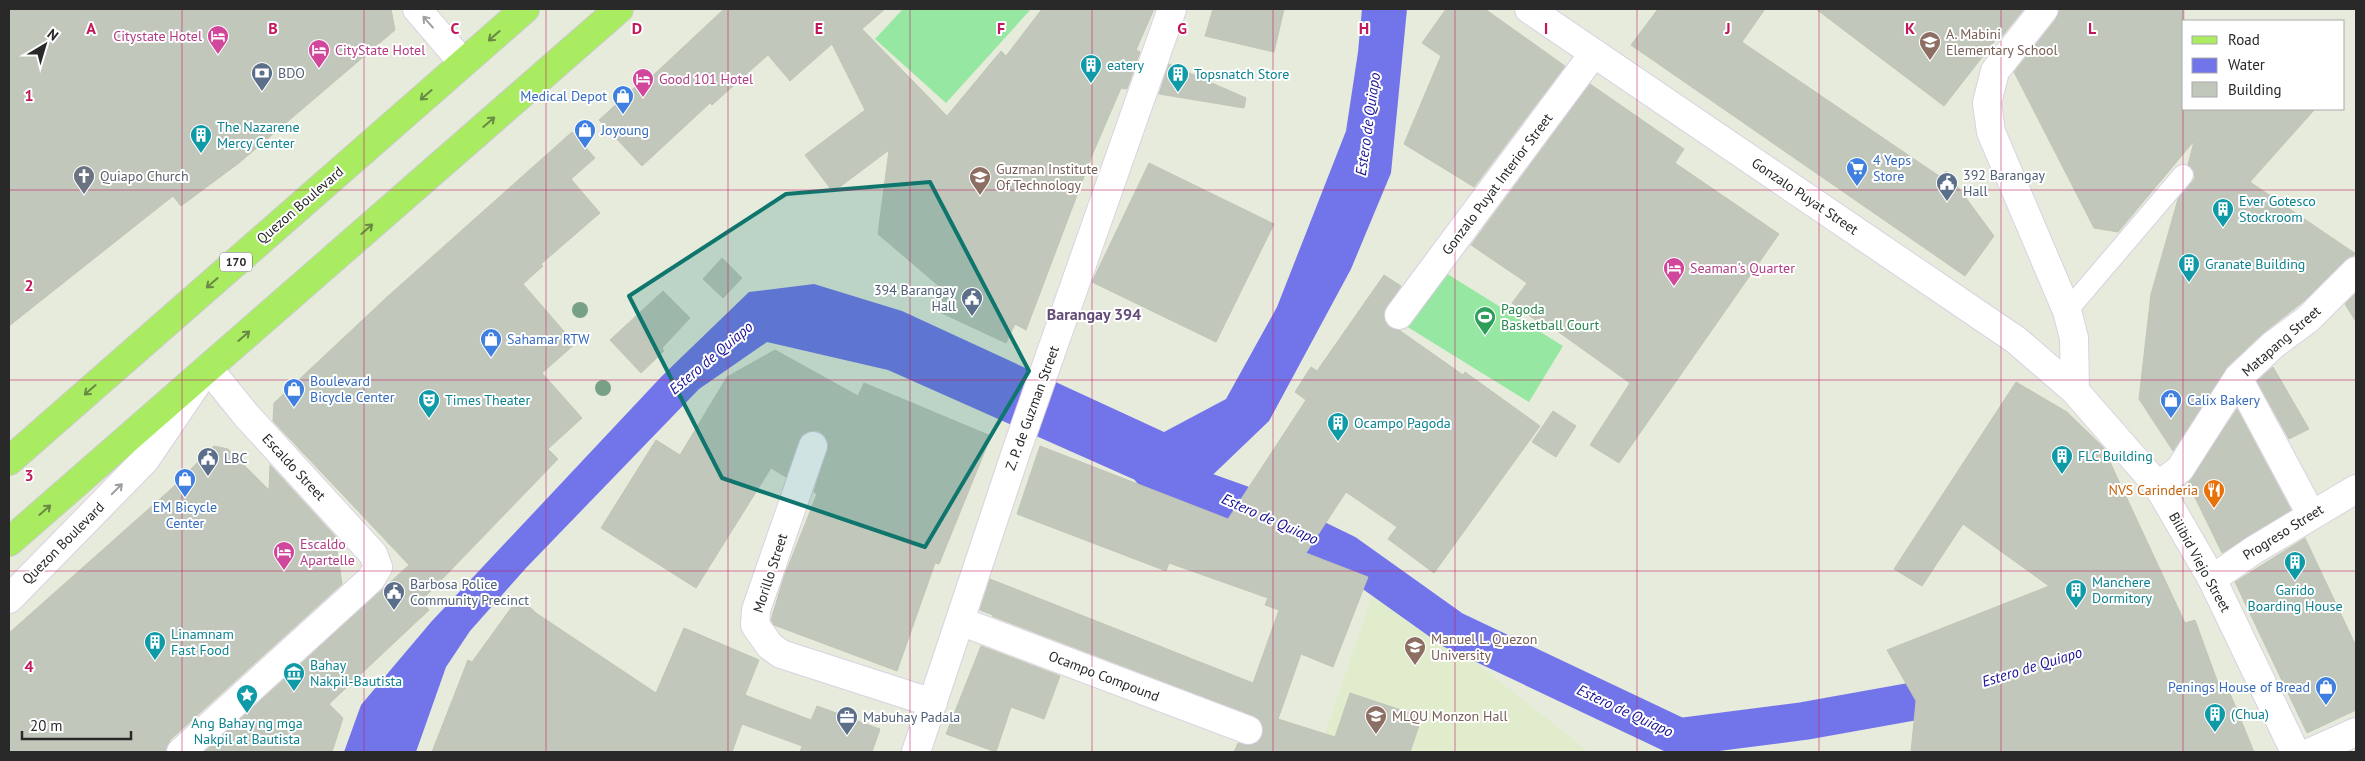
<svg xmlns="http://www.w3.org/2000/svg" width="2365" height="761" font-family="'PT Sans',sans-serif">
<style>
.education{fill:#e0eccc}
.pitch{fill:#96e7a1}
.water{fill:#7275ea}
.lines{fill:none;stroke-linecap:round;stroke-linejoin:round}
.canal{stroke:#7275ea;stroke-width:38}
.building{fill:#c2c7bb;stroke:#c0c6b6}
.lane-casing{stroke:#dad1e2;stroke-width:22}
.street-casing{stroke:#dad1e2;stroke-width:30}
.secondary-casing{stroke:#dad1e2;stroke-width:30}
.primary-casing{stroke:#ccc;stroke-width:30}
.lane{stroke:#fff;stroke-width:20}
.street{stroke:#fff;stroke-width:28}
.secondary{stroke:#fff;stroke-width:28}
.primary{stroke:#a9eb61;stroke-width:28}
.tree{fill:#77a186}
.oneway{stroke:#9f9f9f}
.oneway2{stroke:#698a45}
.marked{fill:#0f766e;fill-opacity:0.2;stroke:#0f766e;stroke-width:4;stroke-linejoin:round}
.grid{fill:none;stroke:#c2185b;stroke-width:1;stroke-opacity:0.55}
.labels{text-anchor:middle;stroke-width:4;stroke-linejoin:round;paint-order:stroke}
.shield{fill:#fff;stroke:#696969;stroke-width:1}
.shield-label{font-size:12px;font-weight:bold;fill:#292929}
.education-label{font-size:14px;fill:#785e54;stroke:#fff;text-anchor:start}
.hotel-label{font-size:14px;fill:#b23c85;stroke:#fff;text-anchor:start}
.culture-label{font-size:14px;fill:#0d838f;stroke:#fff;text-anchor:start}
.service-label{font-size:14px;fill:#4e5e75;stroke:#fff;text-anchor:start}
.shop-label{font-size:14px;fill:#366cbe;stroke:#fff;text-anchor:start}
.worship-label{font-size:14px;fill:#5b616d;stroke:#fff;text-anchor:start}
.street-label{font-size:14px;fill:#292929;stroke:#fff}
.leisure-label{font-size:14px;fill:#27864d;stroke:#fff;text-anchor:start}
.food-label{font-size:14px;fill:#c56008;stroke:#fff;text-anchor:end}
.water-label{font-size:15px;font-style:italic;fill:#191295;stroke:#fff}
.quarter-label{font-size:16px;font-weight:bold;fill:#634c78;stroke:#fff}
.grid-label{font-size:16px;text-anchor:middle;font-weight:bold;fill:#c2185b;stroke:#fff;stroke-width:4;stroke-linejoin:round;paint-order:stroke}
</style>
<rect width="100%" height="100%" fill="#e7ebdc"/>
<path class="education" d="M1376 584 1589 752H1319Z"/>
<path class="pitch" d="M903 9H1031L946 103 875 39Z
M1441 270 1563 346 1529 402 1406 326Z"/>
<path class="water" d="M1362 9H1407L1391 173 1351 269 1269 421 1198 489 1160 491 888 370 767 342 699 389 526 568 470 631 446 667 416 752H344L361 705 431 622 662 376 749 292 814 284 902 311 1164 432 1226 399 1277 307 1346 131 1358 52Z"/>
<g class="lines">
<path class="canal" d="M1151 470 1170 479 1254 509 1345 553 1453 630 1679 737 1804 721 1938 697 1966 688"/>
</g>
<path class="building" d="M9 9H391L395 30 239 163 181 206 173 196 9 326Z
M724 9H885L862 29 947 116 1001 51 1006 56 1042 9H1154L1136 50 1140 52 1127 89 1121 88 1093 153 1026 330 1015 324 1006 343 931 308 940 287 878 234 889 150 833 192 805 155 865 110 832 44 790 81 768 55 712 105 710 103 642 166 599 120 644 79 647 81Z
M1213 9H1284L1274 52 1205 36Z
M1446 9H1485L1565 66 1474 187 1404 144 1441 56 1422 43Z
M1658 9H1765L1742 42 1942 178 1946 171 1994 236 1965 276 1631 45Z
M1816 9H2024L1998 41 1997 38 1944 106Z
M2059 9H2184V109H2315L2250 182 2356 254 2345 260 2304 301 2262 334 2227 367 2173 451 2139 399 2151 294 2178 199 2195 178 2194 171 2188 165 2194 141 2118 232 2094 228 2014 72 2056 19Z
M1169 64 1246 98 1244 108 1159 94Z
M1590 84 1684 149 1675 163 1779 234 1619 463 1590 445 1630 383 1546 323 1544 326 1512 303 1527 283 1471 245Z
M572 132 595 158 571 179 600 213 541 264 543 266 523 284 575 344 542 373 582 418 548 449 558 459 421 601 429 610 329 704 343 718 332 752H204L409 565 273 421 274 403 387 297Z
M1149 163 1274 224 1216 342 1092 282Z
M722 258 742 278 723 298 703 279Z
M1384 275 1401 286 1384 313 1385 321 1389 327 1399 330 1463 375 1465 372 1540 426 1434 573 1388 539 1397 527 1346 492 1306 553 1368 577 1333 667 1301 654 1278 719 1335 737 1350 693 1422 717 1410 752H1234L1238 743 1251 745 1258 742 1262 736 1263 727 1260 720 1254 716 992 616 993 615 980 610 990 579 1253 683 1279 610 1265 605 1268 598 1169 563 1166 571 1017 514 1040 446 1228 519 1306 400 1295 392 1311 367 1317 371Z
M663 291 690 318 662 348 664 351 641 373 610 340Z
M2356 293V322L2345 304Z
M775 350 858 396 864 383 991 436 939 564 935 563 897 671 774 625 771 620 784 577 817 494 814 492 828 444 825 436 819 431H811L802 435 786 477 771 468 696 588 601 528 656 440 680 455 727 377Z
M2273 367 2309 429 2289 439 2257 381Z
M2016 382 2067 412 2103 447 2185 623 2195 620 2222 694 2229 691 2254 752H1911L1916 701 1887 650 2049 586 1963 524 1922 586 1894 569Z
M2237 409 2291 510 2222 553 2188 483Z
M1553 411 1576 426 1556 457 1532 442Z
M214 446 228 449 269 490 270 465 335 536 342 584 170 740 166 752H9V633L170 490Z
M2305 538 2356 646V710L2307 733 2235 582Z
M519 597 536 613 656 693 684 628 759 660 745 695 811 720 817 706 880 729 872 752H800L802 746 742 724 732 752H432L468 660 472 662Z
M981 646 1060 676 1044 719 1011 707 996 752 946 734Z"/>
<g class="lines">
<g class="lane-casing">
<path id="lane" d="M2067 311 2183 175"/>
</g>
<g class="street-casing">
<path id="street" d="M417 9 463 63
M2044 9 1995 71 1987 103 1991 132 2067 311 2074 338 2075 391
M1399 315 1594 53
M2238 378 2311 514
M813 446 756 610 755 625 770 646 781 654 933 703
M2158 486 2180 469 2238 378 2273 345 2308 319 2356 271
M2212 579 2254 550 2356 489
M960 621 1248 730
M181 752 371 579 378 567 373 554 246 415 208 368
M916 752 1017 449 1172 9"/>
</g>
<g class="secondary-casing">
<path id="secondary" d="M1529 9 2016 340 2075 391 2158 486 2212 579 2295 752
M9 599 145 460 198 382
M2311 752 2356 732"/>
</g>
<g class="primary-casing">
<path id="primary" d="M9 461 525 9
M9 542 619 9"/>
</g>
<use href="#lane" class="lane"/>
<use href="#street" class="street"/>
<use href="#secondary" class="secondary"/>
<use href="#primary" class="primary"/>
</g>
<g class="tree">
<circle cx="580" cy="310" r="8"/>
<circle cx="603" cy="388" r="8"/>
</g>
<defs><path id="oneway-shaft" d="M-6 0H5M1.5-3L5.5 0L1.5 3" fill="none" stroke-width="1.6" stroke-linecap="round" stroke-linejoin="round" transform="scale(1.25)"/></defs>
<g class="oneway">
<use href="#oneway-shaft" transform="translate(428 22) rotate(-131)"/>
<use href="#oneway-shaft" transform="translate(117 489) rotate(-45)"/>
</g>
<g class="oneway2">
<use href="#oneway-shaft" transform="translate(494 36) rotate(139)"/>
<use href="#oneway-shaft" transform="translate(426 95) rotate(139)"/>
<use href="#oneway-shaft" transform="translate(489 122) rotate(-41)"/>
<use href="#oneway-shaft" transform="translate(367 229) rotate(-41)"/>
<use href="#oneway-shaft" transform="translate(212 283) rotate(139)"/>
<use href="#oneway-shaft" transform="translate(244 336) rotate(-41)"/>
<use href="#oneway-shaft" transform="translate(90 390) rotate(139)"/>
<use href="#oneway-shaft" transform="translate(45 510) rotate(-41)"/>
</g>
<path class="marked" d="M930 182 1029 371 925 547 722 478 629 296 786 194Z"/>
<path class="grid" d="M182 9V752M364 9V752M546 9V752M728 9V752M910 9V752M1092 9V752M1273 9V752M1455 9V752M1637 9V752M1819 9V752M2001 9V752M2183 9V752M9 190H2356M9 380H2356M9 571H2356"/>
<defs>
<g id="hotel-pin" transform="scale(1.125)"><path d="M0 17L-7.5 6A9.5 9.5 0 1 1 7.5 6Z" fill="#d1479c" stroke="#fff"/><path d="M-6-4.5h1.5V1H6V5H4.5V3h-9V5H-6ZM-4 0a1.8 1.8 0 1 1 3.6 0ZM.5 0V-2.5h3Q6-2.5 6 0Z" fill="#fff"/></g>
<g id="school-pin" transform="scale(1.125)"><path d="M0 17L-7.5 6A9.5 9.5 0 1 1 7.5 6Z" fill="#8d6e63" stroke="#fff"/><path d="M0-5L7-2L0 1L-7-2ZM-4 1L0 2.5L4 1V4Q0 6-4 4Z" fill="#fff"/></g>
<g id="building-pin" transform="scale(1.125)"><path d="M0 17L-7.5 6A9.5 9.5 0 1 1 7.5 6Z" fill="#0f9aa8" stroke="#fff"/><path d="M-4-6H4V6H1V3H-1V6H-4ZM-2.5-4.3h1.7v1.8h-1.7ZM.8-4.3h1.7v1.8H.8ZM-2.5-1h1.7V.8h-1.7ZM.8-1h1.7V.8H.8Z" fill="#fff"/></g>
<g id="bank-pin" transform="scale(1.125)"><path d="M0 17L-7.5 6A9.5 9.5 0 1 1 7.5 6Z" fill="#5c6f8a" stroke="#fff"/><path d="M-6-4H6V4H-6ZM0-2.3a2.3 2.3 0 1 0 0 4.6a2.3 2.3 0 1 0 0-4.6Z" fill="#fff"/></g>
<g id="shop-pin" transform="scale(1.125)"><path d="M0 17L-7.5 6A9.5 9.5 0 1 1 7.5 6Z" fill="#3f7fe0" stroke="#fff"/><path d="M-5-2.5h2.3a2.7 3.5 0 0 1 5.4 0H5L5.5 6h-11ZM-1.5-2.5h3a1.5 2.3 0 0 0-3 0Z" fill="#fff"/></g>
<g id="supermarket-pin" transform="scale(1.125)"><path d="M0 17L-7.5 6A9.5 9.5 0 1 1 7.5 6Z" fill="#3f7fe0" stroke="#fff"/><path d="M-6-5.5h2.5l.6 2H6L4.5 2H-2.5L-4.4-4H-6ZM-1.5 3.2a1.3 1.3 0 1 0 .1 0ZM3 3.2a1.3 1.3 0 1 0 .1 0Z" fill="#fff"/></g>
<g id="church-pin" transform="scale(1.125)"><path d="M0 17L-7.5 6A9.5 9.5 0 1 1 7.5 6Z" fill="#6b7280" stroke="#fff"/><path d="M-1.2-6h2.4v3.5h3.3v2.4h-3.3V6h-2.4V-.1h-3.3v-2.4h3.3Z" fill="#fff"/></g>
<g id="university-pin" transform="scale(1.125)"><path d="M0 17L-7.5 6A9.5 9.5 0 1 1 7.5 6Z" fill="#8d6e63" stroke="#fff"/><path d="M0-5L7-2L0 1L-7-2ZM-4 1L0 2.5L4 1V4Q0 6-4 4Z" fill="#fff"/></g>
<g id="civic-pin" transform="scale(1.125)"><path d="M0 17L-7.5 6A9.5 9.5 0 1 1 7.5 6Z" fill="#5c6f8a" stroke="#fff"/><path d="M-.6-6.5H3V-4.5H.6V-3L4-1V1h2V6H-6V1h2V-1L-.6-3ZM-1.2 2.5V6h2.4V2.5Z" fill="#fff"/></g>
<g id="stadium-pin" transform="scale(1.125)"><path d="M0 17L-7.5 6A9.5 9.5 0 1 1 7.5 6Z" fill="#2e9e5b" stroke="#fff"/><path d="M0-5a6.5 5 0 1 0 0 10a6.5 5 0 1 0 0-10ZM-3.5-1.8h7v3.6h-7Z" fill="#fff"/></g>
<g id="theatre-pin" transform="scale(1.125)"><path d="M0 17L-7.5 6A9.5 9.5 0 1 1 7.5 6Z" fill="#0f9aa8" stroke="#fff"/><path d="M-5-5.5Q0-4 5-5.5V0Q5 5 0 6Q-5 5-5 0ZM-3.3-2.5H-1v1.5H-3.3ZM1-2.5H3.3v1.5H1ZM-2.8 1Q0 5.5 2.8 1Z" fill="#fff"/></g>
<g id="restaurant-pin" transform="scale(1.125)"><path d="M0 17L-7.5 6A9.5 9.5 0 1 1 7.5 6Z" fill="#e8710a" stroke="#fff"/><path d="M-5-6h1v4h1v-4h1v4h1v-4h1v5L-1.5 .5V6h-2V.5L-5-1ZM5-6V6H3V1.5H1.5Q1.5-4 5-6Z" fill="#fff"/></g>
<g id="museum-pin" transform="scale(1.125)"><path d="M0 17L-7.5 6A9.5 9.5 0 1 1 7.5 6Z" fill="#0f9aa8" stroke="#fff"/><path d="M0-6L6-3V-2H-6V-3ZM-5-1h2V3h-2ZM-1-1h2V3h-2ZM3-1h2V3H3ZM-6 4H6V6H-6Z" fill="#fff"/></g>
<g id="sight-pin" transform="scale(1.125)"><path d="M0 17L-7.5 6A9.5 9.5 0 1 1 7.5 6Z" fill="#0f9aa8" stroke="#fff"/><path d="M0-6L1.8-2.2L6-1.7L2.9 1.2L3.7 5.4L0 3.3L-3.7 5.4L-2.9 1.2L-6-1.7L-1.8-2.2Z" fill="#fff"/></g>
<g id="office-pin" transform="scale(1.125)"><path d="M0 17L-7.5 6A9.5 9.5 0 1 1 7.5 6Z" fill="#5c6f8a" stroke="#fff"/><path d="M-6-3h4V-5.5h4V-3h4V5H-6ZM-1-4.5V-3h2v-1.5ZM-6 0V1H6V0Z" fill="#fff"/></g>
</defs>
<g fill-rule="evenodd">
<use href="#hotel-pin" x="218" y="36"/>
<use href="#school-pin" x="1930" y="42"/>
<use href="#hotel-pin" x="319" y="50"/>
<use href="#building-pin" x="1091" y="65"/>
<use href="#bank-pin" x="262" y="73"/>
<use href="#building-pin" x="1178" y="74"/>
<use href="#hotel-pin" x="643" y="79"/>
<use href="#shop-pin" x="623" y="96"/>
<use href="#shop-pin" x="585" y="130"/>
<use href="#building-pin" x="201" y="135"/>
<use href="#supermarket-pin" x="1857" y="168"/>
<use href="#church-pin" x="84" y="176"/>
<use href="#university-pin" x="980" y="177"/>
<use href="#civic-pin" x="1947" y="183"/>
<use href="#building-pin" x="2223" y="209"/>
<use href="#building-pin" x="2189" y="264"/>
<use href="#hotel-pin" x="1674" y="268"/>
<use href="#civic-pin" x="972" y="298"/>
<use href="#stadium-pin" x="1485" y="317"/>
<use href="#shop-pin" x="491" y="339"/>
<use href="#shop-pin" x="294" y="389"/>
<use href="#theatre-pin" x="429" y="400"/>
<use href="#shop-pin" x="2171" y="400"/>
<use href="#building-pin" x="1338" y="423"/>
<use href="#building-pin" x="2062" y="456"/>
<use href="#civic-pin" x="208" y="458"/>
<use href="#shop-pin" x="185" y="479"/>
<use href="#restaurant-pin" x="2214" y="490"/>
<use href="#hotel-pin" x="284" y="552"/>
<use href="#building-pin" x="2295" y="562"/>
<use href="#building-pin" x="2076" y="590"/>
<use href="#civic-pin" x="394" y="592"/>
<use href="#building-pin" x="155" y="642"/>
<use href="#university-pin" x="1415" y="647"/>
<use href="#museum-pin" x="294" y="673"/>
<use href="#shop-pin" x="2326" y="687"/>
<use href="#sight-pin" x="247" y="695"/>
<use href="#building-pin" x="2215" y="714"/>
<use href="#school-pin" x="1376" y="716"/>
<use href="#office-pin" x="847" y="717"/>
</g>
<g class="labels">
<rect class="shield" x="220" y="252.5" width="32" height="19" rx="4"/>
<g class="shield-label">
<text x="236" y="266">170</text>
</g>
<g class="education-label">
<text x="1946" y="39">A. Mabini<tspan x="1946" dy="16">Elementary School</tspan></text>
<text x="996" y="174">Guzman Institute<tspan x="996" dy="16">Of Technology</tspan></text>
<text x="1431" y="644">Manuel L. Quezon<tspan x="1431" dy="16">University</tspan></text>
<text x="1392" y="721">MLQU Monzon Hall</text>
</g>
<g class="hotel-label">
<text x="202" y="41" text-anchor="end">Citystate Hotel</text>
<text x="335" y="55">CityState Hotel</text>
<text x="659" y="84">Good 101 Hotel</text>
<text x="1690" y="273">Seaman's Quarter</text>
<text x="300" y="549">Escaldo<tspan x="300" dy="16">Apartelle</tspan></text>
</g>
<g class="culture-label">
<text x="1107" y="70">eatery</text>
<text x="1194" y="79">Topsnatch Store</text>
<text x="217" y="132">The Nazarene<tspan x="217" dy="16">Mercy Center</tspan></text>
<text x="2239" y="206">Ever Gotesco<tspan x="2239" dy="16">Stockroom</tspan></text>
<text x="2205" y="269">Granate Building</text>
<text x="445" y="405">Times Theater</text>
<text x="1354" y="428">Ocampo Pagoda</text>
<text x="2078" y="461">FLC Building</text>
<text x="2092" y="587">Manchere<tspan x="2092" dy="16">Dormitory</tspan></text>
<text x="2295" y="595" text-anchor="middle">Garido<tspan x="2295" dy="16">Boarding House</tspan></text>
<text x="171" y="639">Linamnam<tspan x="171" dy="16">Fast Food</tspan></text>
<text x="310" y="670">Bahay<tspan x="310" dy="16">Nakpil-Bautista</tspan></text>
<text x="2231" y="719">(Chua)</text>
<text x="247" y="728" text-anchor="middle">Ang Bahay ng mga<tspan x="247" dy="16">Nakpil at Bautista</tspan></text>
</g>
<g class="service-label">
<text x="278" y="78">BDO</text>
<text x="1963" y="180">392 Barangay<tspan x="1963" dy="16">Hall</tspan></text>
<text x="956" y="295" text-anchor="end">394 Barangay<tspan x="956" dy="16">Hall</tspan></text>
<text x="224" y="463">LBC</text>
<text x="410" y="589">Barbosa Police<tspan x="410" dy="16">Community Precinct</tspan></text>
<text x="863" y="722">Mabuhay Padala</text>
</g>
<g class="shop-label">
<text x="607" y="101" text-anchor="end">Medical Depot</text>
<text x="601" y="135">Joyoung</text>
<text x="1873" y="165">4 Yeps<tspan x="1873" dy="16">Store</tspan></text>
<text x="507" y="344">Sahamar RTW</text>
<text x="310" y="386">Boulevard<tspan x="310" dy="16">Bicycle Center</tspan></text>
<text x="2187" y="405">Calix Bakery</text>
<text x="185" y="512" text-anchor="middle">EM Bicycle<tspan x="185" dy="16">Center</tspan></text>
<text x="2310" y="692" text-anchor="end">Penings House of Bread</text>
</g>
<g class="worship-label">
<text x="100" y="181">Quiapo Church</text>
</g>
<g class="street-label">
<text transform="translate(1497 184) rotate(-53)" y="5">Gonzalo Puyat Interior Street</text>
<text transform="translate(1805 196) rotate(34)" y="5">Gonzalo Puyat Street</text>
<text transform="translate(300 205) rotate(-41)" y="5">Quezon Boulevard</text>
<text transform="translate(2281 341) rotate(-41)" y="5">Matapang Street</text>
<text transform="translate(1032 408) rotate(-70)" y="5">Z. P. de Guzman Street</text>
<text transform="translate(294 467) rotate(47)" y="5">Escaldo Street</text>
<text transform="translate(2283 532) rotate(-32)" y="5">Progreso Street</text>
<text transform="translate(63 543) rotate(-45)" y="5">Quezon Boulevard</text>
<text transform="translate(2200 562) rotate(61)" y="5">Bilibid Viejo Street</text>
<text transform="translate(770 573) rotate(-72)" y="5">Morillo Street</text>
<text transform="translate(1104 676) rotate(21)" y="5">Ocampo Compound</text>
</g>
<g class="leisure-label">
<text x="1501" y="314">Pagoda<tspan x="1501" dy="16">Basketball Court</tspan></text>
</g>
<g class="food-label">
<text x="2198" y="495">NVS Carinderia</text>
</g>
<g class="water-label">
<text transform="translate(1368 124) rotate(-82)" y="5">Estero de Quiapo</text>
<text transform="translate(711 358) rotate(-40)" y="5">Estero de Quiapo</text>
<text transform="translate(1270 519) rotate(24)" y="5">Estero de Quiapo</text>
<text transform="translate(2032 667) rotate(-17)" y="5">Estero de Quiapo</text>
<text transform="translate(1625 711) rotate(25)" y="5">Estero de Quiapo</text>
</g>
<g class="quarter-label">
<text x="1094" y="320">Barangay 394</text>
</g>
</g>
<g class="grid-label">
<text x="91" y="34">A</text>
<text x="273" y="34">B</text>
<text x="455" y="34">C</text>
<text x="637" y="34">D</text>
<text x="819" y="34">E</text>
<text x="1001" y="34">F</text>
<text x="1182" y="34">G</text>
<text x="1364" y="34">H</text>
<text x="1546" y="34">I</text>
<text x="1728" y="34">J</text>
<text x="1910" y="34">K</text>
<text x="2092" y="34">L</text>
<text x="29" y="101">1</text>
<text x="29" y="291">2</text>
<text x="29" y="481">3</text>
<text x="29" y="672">4</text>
</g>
<rect width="2365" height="761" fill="none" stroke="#292929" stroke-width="20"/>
<rect x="2182" y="20" width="162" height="90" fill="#ffffff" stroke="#a9a9a9"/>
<rect x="2192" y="36" width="25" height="8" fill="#a9eb61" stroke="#a9a9a9"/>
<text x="2228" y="45" font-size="15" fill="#292929">Road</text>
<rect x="2192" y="58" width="25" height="15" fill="#7275ea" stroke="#a9a9a9"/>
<text x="2228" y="70" font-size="15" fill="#292929">Water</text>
<rect x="2192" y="82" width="25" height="15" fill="#c2c7bb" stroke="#a9a9a9"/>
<text x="2228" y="95" font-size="15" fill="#292929">Building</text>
<g transform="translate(45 45) rotate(38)" stroke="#ffffff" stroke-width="4" paint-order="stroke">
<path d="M0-4L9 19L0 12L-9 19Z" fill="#292929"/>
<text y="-8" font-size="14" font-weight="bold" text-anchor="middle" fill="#292929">N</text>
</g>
<path d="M22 731v8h109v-8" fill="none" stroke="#292929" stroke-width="2.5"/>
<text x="30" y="731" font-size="15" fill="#292929" stroke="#ffffff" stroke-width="4" paint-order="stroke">20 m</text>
</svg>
